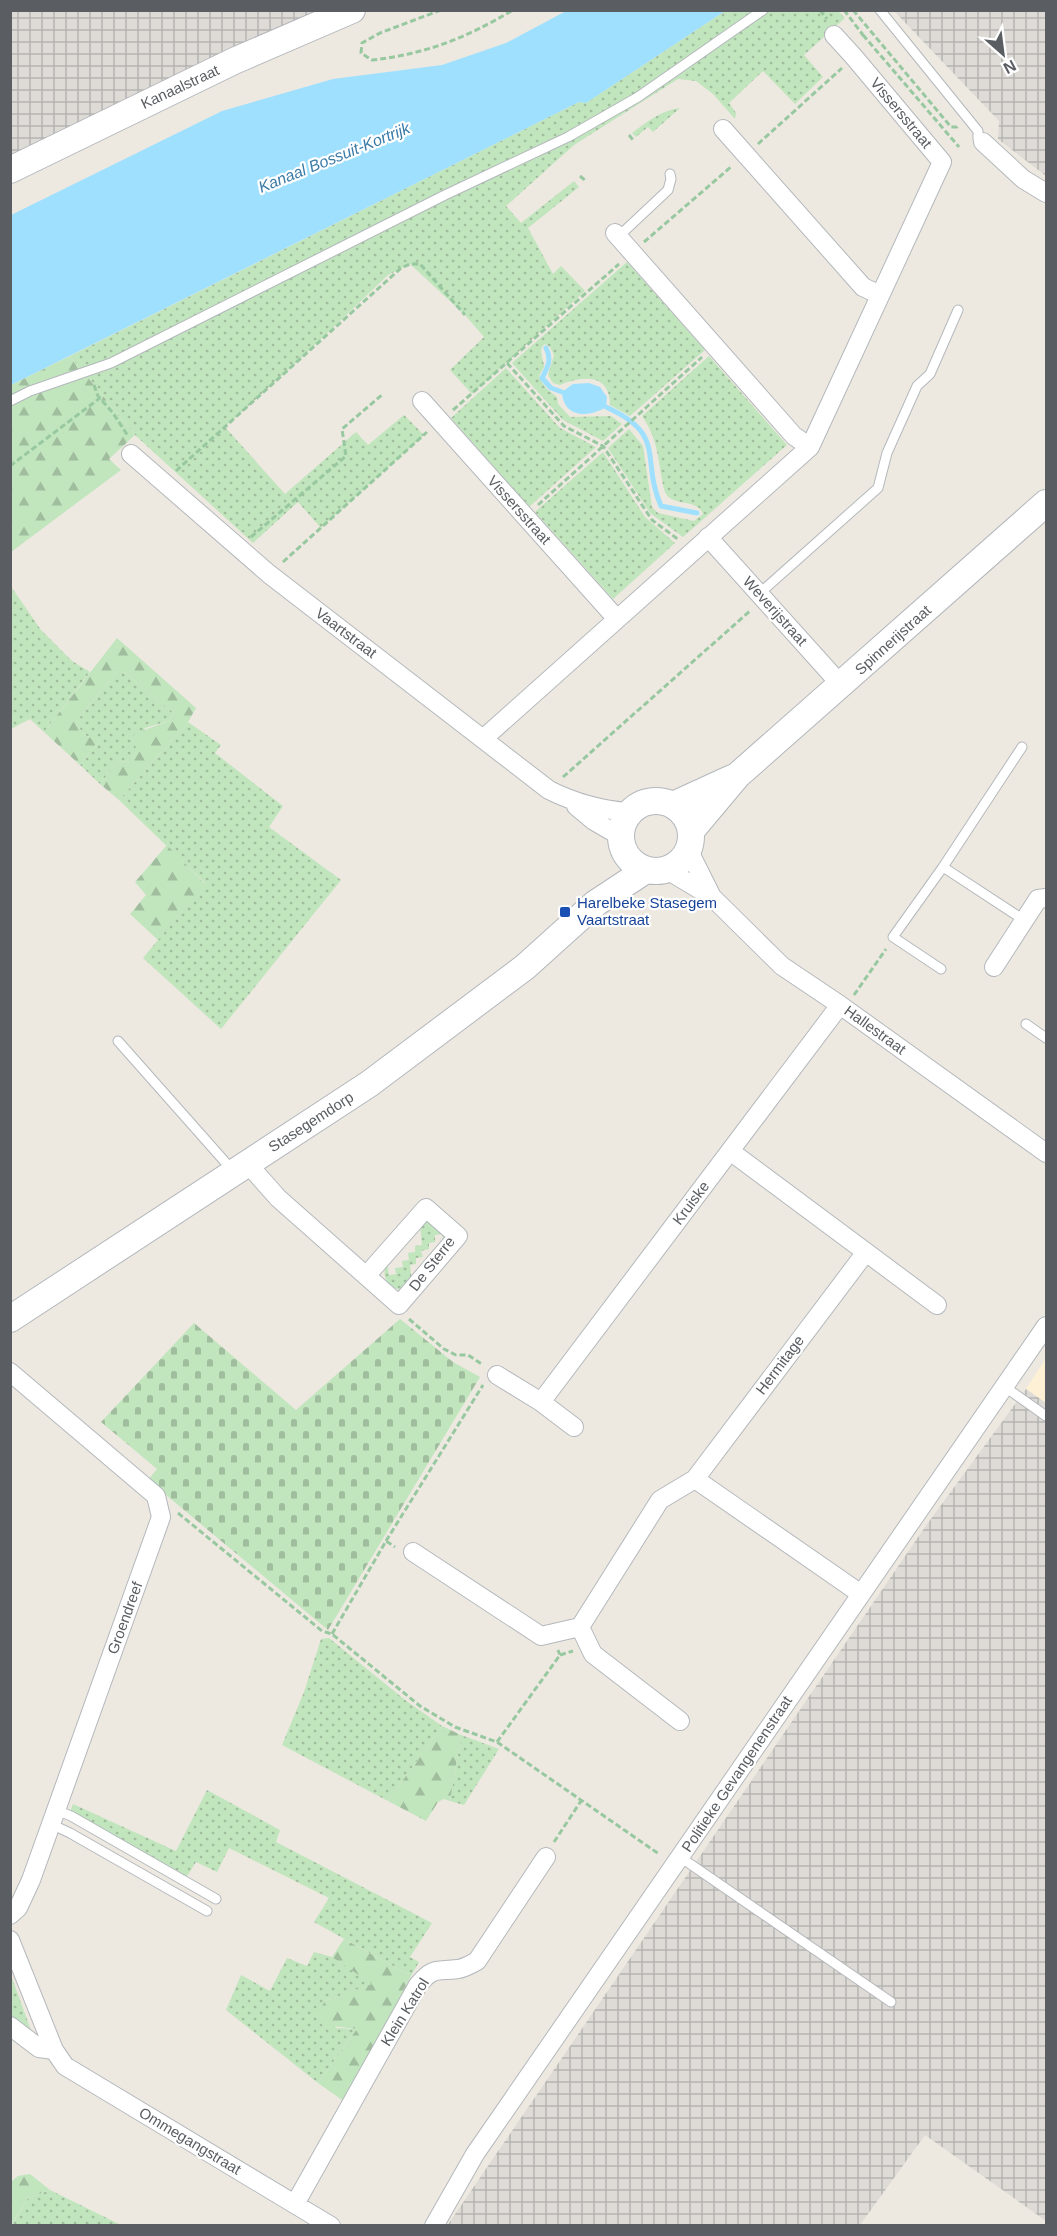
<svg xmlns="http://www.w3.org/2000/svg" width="1057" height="2236" font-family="Arial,sans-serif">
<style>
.commercial{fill:#fef0d5}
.industrial{fill:url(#industrial-grid)}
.grass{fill:url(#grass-dots)}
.forest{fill:url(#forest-firs)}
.cemetery{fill:url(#cemetery-stones)}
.water{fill:#9fe0ff}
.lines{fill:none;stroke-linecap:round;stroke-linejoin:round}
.stream{stroke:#9fe0ff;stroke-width:5}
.lane-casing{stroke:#b4b8bc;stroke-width:11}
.street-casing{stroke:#b4b8bc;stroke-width:20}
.secondary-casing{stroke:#b3b7bc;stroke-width:28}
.path{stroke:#98c8a0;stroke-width:3;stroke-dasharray:6 3;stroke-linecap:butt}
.lane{stroke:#fff;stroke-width:9}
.street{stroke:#fff;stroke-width:18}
.secondary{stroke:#fff;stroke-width:26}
.transit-dot{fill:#1a4fb4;stroke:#fff;stroke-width:2}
.labels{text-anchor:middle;stroke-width:4.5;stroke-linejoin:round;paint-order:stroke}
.street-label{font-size:15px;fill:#5a5e62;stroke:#fff}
.transit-label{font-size:15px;fill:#164399;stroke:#fff;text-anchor:start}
.water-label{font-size:16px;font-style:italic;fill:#3a7ba8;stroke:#fff}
</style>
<defs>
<pattern id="industrial-grid" width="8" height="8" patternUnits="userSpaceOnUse" patternTransform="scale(1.5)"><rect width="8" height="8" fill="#dedbd6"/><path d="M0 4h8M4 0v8" fill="none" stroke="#b7b5b1"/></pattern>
<pattern id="grass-dots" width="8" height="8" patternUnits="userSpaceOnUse" patternTransform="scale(1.5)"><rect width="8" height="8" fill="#c1e5bd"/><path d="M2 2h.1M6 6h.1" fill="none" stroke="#a0bd9d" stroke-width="1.8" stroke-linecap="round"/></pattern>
<pattern id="forest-firs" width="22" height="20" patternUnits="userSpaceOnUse" patternTransform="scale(1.5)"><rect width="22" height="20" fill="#c1e5bd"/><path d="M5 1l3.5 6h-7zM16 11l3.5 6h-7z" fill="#a0bd9d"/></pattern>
<pattern id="cemetery-stones" width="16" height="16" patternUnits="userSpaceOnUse" patternTransform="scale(1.5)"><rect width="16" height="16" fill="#c1e5bd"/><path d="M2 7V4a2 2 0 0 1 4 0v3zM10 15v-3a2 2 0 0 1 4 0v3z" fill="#a0bd9d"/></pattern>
</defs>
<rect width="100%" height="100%" fill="#ede9e1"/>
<path class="commercial" d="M1046 1358V1403L1026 1389Z"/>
<path class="industrial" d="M11 11H324L228 51 11 155Z
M894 11H1046V176L998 139 999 121Z
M1026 1389 1046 1403V2221L925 2135 860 2225 447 2226 925 1527Z"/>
<path class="grass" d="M725 11H838L845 18 804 55 823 77 795 104 763 71 729 103 736 113 735 119 713 94 696 81 678 79 574 145 506 206 521 223 574 181 579 187 528 228 553 274 561 266 585 291 472 394 450 370 484 337 465 315 410 264 388 275 296 363 225 427 285 494 356 432 368 445 404 415 424 435 321 528 298 502 253 543 135 435 70 356 579 102 586 103Z
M680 108 653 132 648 127 636 137 632 133C647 122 661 110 680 108Z
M627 262 705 350 630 416 610 405C610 372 581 376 560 385L553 383 548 375 554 355 550 347 545 344C537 349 544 359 544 367L539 376C543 386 548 390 557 397L558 404 570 417 611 416 622 424 603 441 563 420 512 363Z
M709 356 787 445 683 537 650 513 608 448 629 429 643 446 652 507 658 513 694 521 703 514C696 497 672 508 665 492 663 487 662 479 661 474 657 450 656 437 642 416Z
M506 368 560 428 596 447 529 507 451 418Z
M603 452 645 517 675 543 613 599 535 512Z
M10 585 41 630 72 661 90 672 44 732 30 719 11 729Z
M119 668 174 713 168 721 145 728 132 762 118 761 100 784 80 765 99 742 83 734 76 722Z
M188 722 221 745 215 753 283 806 269 827 341 880 221 1029 143 958 205 883 119 800Z
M429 1218 450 1231 444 1246 442 1234 435 1235V1242L429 1243V1249L421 1251 423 1257 416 1258V1264L410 1265 412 1283 403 1290C388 1289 380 1276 387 1263L389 1275 396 1274 395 1268 403 1267 402 1261 409 1260 408 1253 415 1252V1246L422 1245 420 1226Z
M329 1638 405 1700 442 1726 388 1801 282 1745 304 1692 321 1639Z
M461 1735 499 1749 464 1805 450 1801Z
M207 1790 280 1830 276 1842 432 1923 410 1957 419 1962 411 1976 314 1922 329 1898 229 1848 217 1872 196 1862 186 1878 70 1812 73 1804 176 1851Z
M314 1952 332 1957 373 1984 325 2001 336 2028 357 2029 318 2083 226 2010 241 1975 270 1991 287 1958 307 1966Z
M11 1975 33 2036 11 2017Z
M50 2190 121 2225 11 2226 28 2198Z"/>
<path class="forest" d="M70 356 135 435 109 459 121 470 11 552V385Z
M117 638 196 708 188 722 119 800 100 784 118 761 132 762 136 751 134 734 168 721 174 713 119 668 76 722 83 734 99 742 80 765 44 732Z
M167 845 205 884 158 940 130 914 146 895 135 882Z
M442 1726 461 1735 450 1801 444 1799 438 1802 426 1821 388 1801Z
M344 1939 411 1976 345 2102 318 2083 357 2029 322 2025 318 2013 325 2001 372 1984 332 1957Z
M30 2174 50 2190 28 2198 11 2225V2182L18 2176Z"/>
<path class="cemetery" d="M400 1319 453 1362 480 1377 328 1630 148 1480 157 1469 101 1422 194 1323 296 1410Z"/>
<path class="water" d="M568 10 725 11 586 103 579 102 11 385V215L222 111 333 79 442 65 506 43Z
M589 383 600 387 607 397 606 407C589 418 563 418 562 392L573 384Z"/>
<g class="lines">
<path class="stream" d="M546 348C552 359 548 367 542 378L551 388 562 392
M606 407C668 435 640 458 661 506L697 513"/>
<g class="lane-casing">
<path id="lane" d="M880 10 978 131V139
M618 237 668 190 671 179 670 174
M10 401 30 391 111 363 445 195 568 137 638 97 763 10
M760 593 878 488 887 453 917 386 930 374 958 310
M943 867 1024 920
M941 969 893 937 943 867 1022 747
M1026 1024 1046 1038
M118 1041 234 1172
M1005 1387 1046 1416
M56 1810 71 1816 216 1899
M51 1824 70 1833 207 1911
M680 1857 891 2002"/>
</g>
<g class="street-casing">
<path id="street" d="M723 129 863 287 880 295
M983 142 1023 179 1046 193
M615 233 794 436 810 447
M422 401 617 619
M131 454 269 574 549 790C575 803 600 810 629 812
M708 537 842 686
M484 738 810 447 942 162 854 57 834 35
M576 806 594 821 620 836
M688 849 712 897
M667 870 712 897 782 966 840 1005 1046 1153
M994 967 1038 899 1046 898
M730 1151 937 1305
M248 1164 278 1198 399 1305 458 1236 426 1208 366 1276
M10 1372 156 1496 161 1517 31 1880 18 1908 10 1915
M497 1375 541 1402 574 1427
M541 1402 840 1005
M695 1479 861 1594
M413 1552 541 1636 580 1627 660 1500 695 1479 866 1252
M580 1627 593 1654 680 1721
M10 1940 54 2050 65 2066 331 2226
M10 2026 39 2048 54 2050
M295 2204 418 1985C434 1966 437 1972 458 1969 465 1968 471 1964 477 1961L546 1857
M434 2226 475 2154 1046 1326"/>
</g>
<g class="secondary-casing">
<path id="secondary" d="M10 170 234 61 352 10
M621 836a35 35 0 1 1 70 0a35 35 0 1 1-70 0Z
M673 805 732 778
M691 831 738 775 1046 503
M10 1319 369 1084 525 967 596 903 646 870"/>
</g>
<path class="path" d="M441 10 380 33 362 43 361 53 372 60C426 54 466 38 513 10
M820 10 827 19
M844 10 863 35 862 38
M853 10 951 127H957L958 125
M863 35 959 147
M629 135 633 140
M758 144 842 68
M580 176 586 181
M644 242 732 166
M507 363 564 426 603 446 652 520 679 540
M94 385 98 396 113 413 128 436
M453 410 619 264
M10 466 100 398
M176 471 401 268 410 264H420L465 315
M538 505 702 357
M251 537 346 456 342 429 383 394
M283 562 427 432
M563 777 751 610
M854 995 886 949
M409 1319 444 1349 456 1355H468L483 1365
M178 1513 322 1631 332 1634 420 1706 455 1727 497 1742 659 1854
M386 1541 483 1385
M332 1634 386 1541 395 1547
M560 1655 573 1651
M497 1742 560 1655 558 1650
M554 1842 581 1801"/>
<use href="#lane" class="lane"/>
<use href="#street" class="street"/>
<use href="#secondary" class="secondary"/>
</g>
<rect class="transit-dot" x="559" y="906" width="12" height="12" rx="3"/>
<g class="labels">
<g class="street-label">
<text transform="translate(180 87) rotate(-25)" y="5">Kanaalstraat</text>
<text transform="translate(901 113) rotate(50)" y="5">Vissersstraat</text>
<text transform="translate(519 510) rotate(48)" y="5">Vissersstraat</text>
<text transform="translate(775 611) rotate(48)" y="5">Weverijstraat</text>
<text transform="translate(346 633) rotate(37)" y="5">Vaartstraat</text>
<text transform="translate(893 640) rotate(-42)" y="5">Spinnerijstraat</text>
<text transform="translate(875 1030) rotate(36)" y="5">Hallestraat</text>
<text transform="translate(311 1122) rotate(-33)" y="5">Stasegemdorp</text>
<text transform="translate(691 1203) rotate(-53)" y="5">Kruiske</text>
<text transform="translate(432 1264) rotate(-52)" y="5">De Sterre</text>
<text transform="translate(780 1365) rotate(-53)" y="5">Hermitage</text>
<text transform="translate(125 1618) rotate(-70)" y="5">Groendreef</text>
<text transform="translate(737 1774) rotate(-56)" y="5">Politieke Gevangenenstraat</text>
<text transform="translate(405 2012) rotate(-58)" y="5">Klein Katrol</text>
<text transform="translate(190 2141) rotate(31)" y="5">Ommegangstraat</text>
</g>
<g class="transit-label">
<text x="577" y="908">Harelbeke Stasegem<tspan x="577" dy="17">Vaartstraat</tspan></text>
</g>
<g class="water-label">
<text transform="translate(334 157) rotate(-22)" y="6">Kanaal Bossuit-Kortrijk</text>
</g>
</g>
<rect width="1057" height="2236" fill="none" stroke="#5a5e62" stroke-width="24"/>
<g transform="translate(1003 54) rotate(152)" stroke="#ffffff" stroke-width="4.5" paint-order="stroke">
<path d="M0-4.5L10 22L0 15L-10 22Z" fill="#5a5e62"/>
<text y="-9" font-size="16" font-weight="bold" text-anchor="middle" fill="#5a5e62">N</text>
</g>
</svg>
